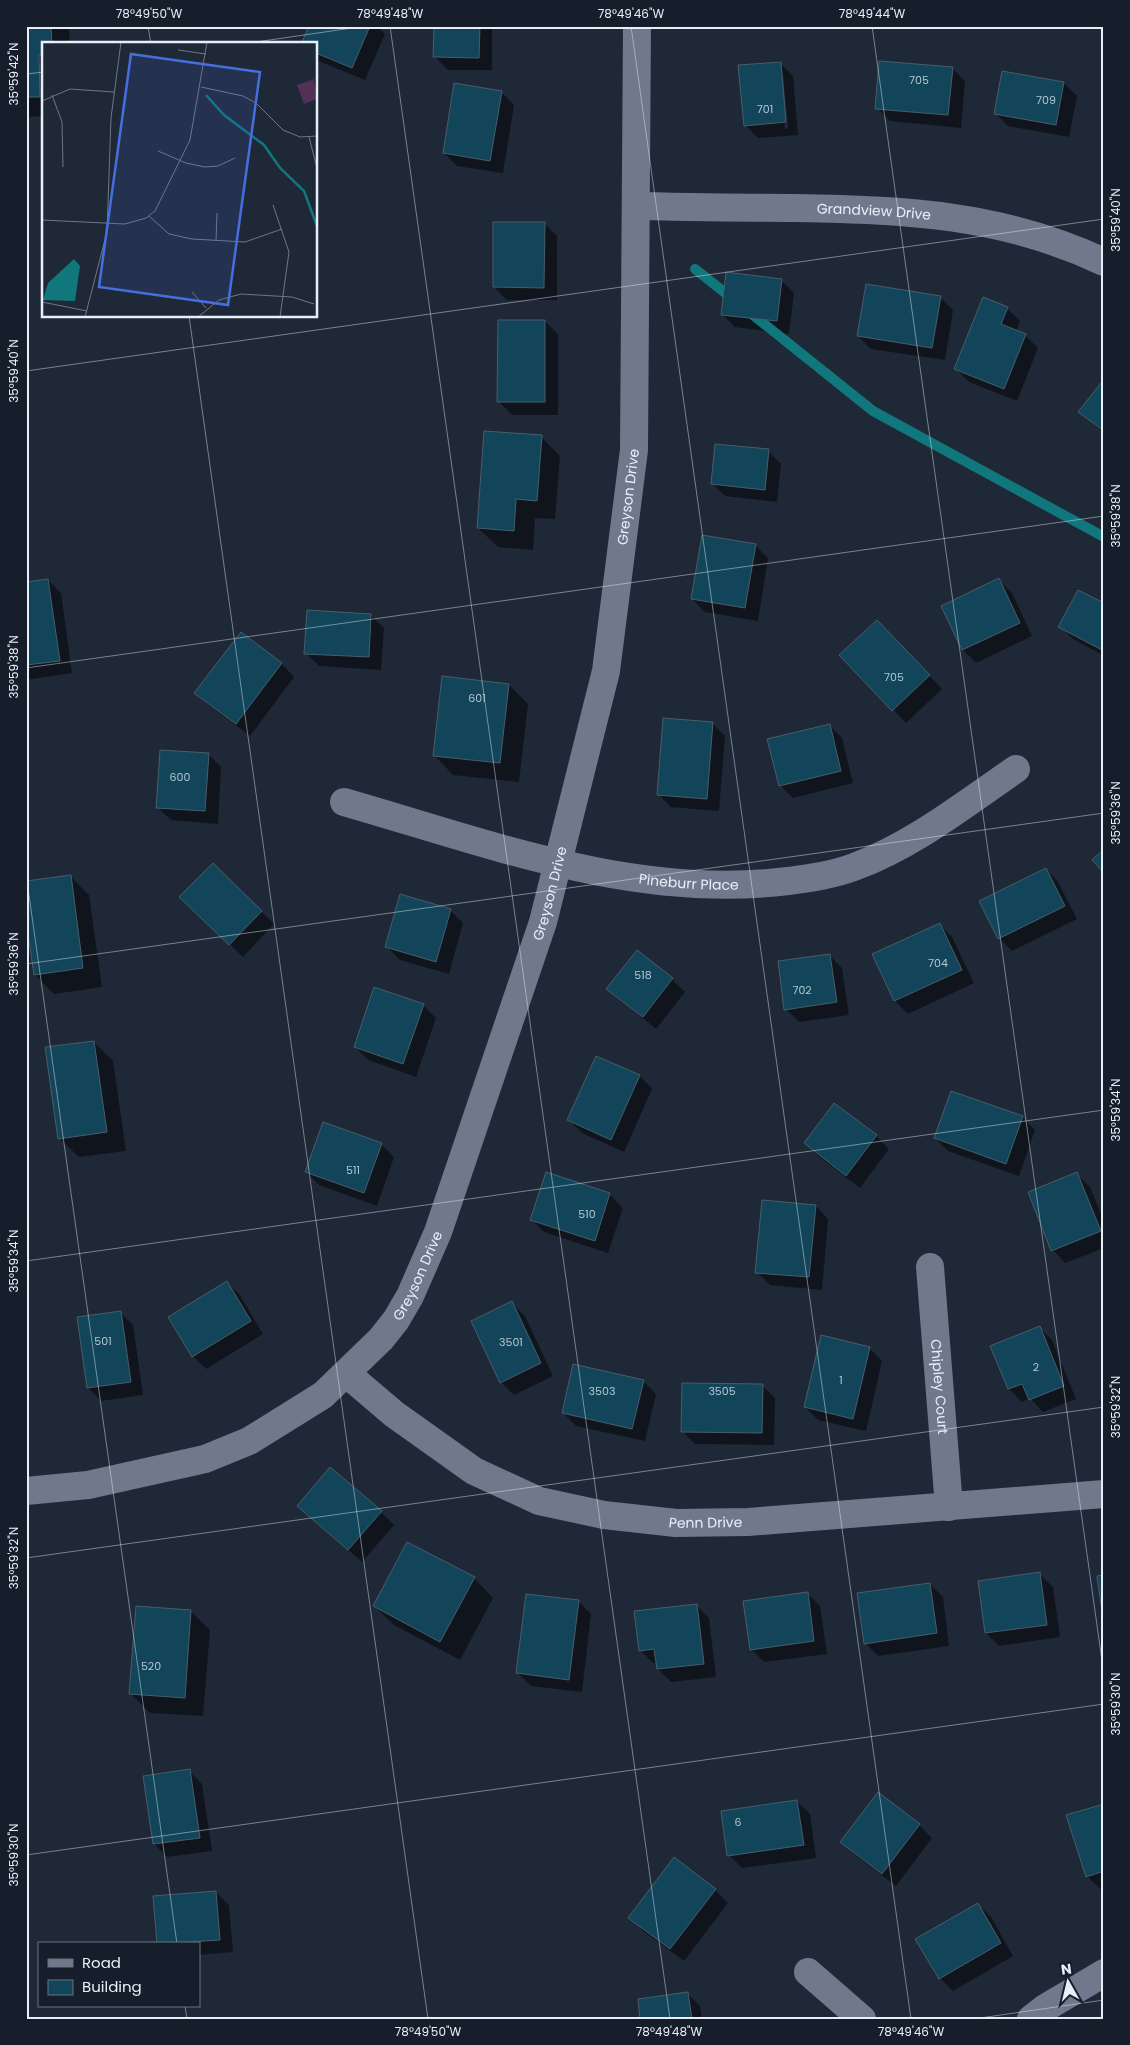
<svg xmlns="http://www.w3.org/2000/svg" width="1130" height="2045" font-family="Poppins,sans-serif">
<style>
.shadow{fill:#0007;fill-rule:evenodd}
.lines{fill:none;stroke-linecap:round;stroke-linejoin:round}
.stream{stroke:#10777c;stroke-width:10}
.building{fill:#12455a;stroke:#495d68}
.street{stroke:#6f798b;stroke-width:28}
.ticks{fill:none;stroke:#e9eff9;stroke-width:1;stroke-opacity:0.45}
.labels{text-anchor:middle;stroke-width:4;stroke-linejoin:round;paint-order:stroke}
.number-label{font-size:11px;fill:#b3c4d1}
.street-label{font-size:14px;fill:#e9eff9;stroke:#161e2c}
.inset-river{fill:none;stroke:#10777c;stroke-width:2.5}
.inset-road{fill:none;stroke:#707885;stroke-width:1}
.view{fill:#466edf;fill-opacity:0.15;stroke:#466edf;stroke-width:2.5}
.inset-edge{fill:none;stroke:#e9eff9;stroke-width:2.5}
.neatline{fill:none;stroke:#e9eff9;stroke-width:2}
.ticks-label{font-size:12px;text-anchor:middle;fill:#e9eff9}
</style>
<rect width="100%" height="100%" fill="#1f2837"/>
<path class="shadow" d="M26 26H66L69 30 70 44H44V116L26 117Z
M310 26H377L385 34 365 80 316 60V44Z
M435 26H492V70H448L435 57Z
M780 63 793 76 798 135 758 138 745 125ZM781 75H783L788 128 785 129Z
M952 68 965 81 961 128 890 121 877 108Z
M1064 83 1077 96 1069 137 1008 126 995 113Z
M501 92 514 105 503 173 457 166 444 153Z
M544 223 557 236V300H507L494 287Z
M781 280 794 293 789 334 735 327 722 314Z
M940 297 953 310 945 360 871 349 858 336Z
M1007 308 1020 321 1016 332 1025 335 1038 348 1017 401 969 382 956 369Z
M545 321 558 334V415H512L499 402Z
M1104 381V433L1080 412Z
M541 437 560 456 555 519 535 518 533 550 498 547 478 528Z
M768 451 781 464 777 502 725 496 712 483Z
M755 545 768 558 758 621 705 612 692 599Z
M48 580 61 593 72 673 26 680V583Z
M999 580 1012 593 1032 636 976 663 963 650 942 606Z
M1104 605V656L1073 639 1060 626Z
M371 616 384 628 381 670 319 666 306 653Z
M241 633 282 664 294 677 250 736 209 705 196 692Z
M890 634 942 689 906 723 841 655Z
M509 685 528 704 519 782 453 775 434 755Z
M712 723 725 736 719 811 671 807 658 794Z
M829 725 842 738 853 783 793 798 780 785Z
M208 754 221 767 218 824 171 820 158 808Z
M213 864 274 924 243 957 181 897Z
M1046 869 1058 882 1077 919 1012 951 999 938Z
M70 876 89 895 102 987 54 994 35 975Z
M450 910 463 923 449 974 400 960 387 947Z
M939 924 952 937 974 983 908 1014 895 1001 873 955Z
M829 955 842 968 849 1015 799 1022 786 1009Z
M672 979 685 992 656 1029 608 989Z
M423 1005 436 1018 416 1077 368 1060 355 1047Z
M94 1042 113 1061 126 1151 79 1157 59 1138Z
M640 1076 652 1089 624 1152 582 1133 569 1120Z
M834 1105 876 1136 889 1149 860 1188 818 1156 805 1143Z
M1022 1117 1035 1130 1019 1176 948 1151 935 1138Z
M381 1144 394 1157 377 1206 319 1185 306 1172Z
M547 1174 610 1195 623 1208 608 1253 544 1232 531 1219Z
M1077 1174 1090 1187 1104 1221V1248L1065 1263 1053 1250 1029 1193Z
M816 1206 828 1219 822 1290 770 1285 757 1272Z
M227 1283 240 1295 263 1334 206 1369 193 1356Z
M512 1303 525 1316 553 1376 514 1395 501 1382Z
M120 1312 133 1325 143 1395 101 1401 88 1388Z
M1040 1328 1052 1340 1076 1399 1043 1412 1030 1398 1022 1402 1009 1389Z
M869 1348 882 1361 866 1431 818 1420 805 1407Z
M643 1381 656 1394 645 1441 576 1426 563 1413Z
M762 1385 775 1398 774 1445 695 1444 682 1431Z
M298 1506 381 1512 394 1525 362 1562Z
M1040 1574 1053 1587 1060 1637 999 1646 986 1633 979 1582Z
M474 1578 493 1598 460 1660 394 1625 374 1606Z
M930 1584 943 1597 949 1646 878 1656 865 1643Z
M807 1593 820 1606 827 1654 764 1662 751 1649Z
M578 1601 591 1614 582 1692 531 1686 518 1673Z
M696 1605 709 1618 716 1677 671 1682 658 1669 657 1663H653L640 1650Z
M190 1611 210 1630 203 1716 150 1713 131 1694Z
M189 1771 202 1784 212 1851 167 1857 154 1844Z
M797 1801 810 1814 816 1858 742 1868 729 1855Z
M1104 1805V1888L1100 1889 1087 1876Z
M919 1825 932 1838 896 1886 855 1855 842 1842Z
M715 1890 728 1903 684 1961 643 1931 630 1918Z
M216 1892 229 1905 233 1952 199 1955V1944H158Z
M978 1904 991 1917 1013 1956 953 1991 940 1978 917 1940Z
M687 1993 700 2006 702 2019H642Z"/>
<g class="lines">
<path class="stream" d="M695 269 733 299
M748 311 873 411 1104 537"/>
</g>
<path class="building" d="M26 26H51L52 44H44V54L39 55 40 97H26Z
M309 26H370L352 68 316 53V44H301Z
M434 26H480L479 58 433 57Z
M879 61 953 67 948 115 875 109Z
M781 62 786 122 744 126 738 65Z
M1002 71 1064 82 1056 125 994 114Z
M454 83 502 91 490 161 443 153Z
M493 222H545L544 288 493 287Z
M726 272 782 279 777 321 721 315Z
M866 284 941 296 932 348 857 336Z
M983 297 1008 307 1001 324 1026 334 1004 389 954 369Z
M498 320H545V402H497Z
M1104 379V431L1078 412Z
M484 431 542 435 537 501 516 499 514 531 477 528Z
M715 444 769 449 765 490 711 484Z
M702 535 756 544 745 608 691 599Z
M999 578 1020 623 962 650 941 606Z
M48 579 60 661 26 665V582Z
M1078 590 1104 603V651L1058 627Z
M307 610 371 614 369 657 304 654Z
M877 620 930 675 892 711 839 655Z
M241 632 282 663 236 724 194 693Z
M442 676 509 684 500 763 433 756Z
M663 718 713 722 707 799 657 795Z
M830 724 841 771 779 786 767 739Z
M160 750 209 753 205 811 156 808Z
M1104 849V873L1092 860Z
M213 863 262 911 229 945 179 897Z
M1046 868 1065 906 998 939 979 901Z
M71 875 83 968 34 975 26 920V881Z
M400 894 451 909 436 962 385 947Z
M940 923 962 970 894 1001 872 954Z
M637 950 673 978 643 1017 606 989Z
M830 954 837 1002 784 1010 778 961Z
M374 987 424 1004 403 1064 354 1047Z
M94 1041 107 1132 58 1139 45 1047Z
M596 1056 640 1075 611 1140 567 1120Z
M951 1091 1023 1116 1006 1164 934 1138Z
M834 1103 877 1135 846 1176 804 1143Z
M323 1122 382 1143 364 1193 305 1172Z
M546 1172 610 1193 595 1241 530 1220Z
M1077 1172 1101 1231 1051 1251 1028 1192Z
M762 1200 816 1205 809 1277 755 1273Z
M227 1281 251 1321 192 1357 168 1317Z
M512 1301 541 1363 500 1383 471 1321Z
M121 1311 131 1382 87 1388 77 1317Z
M1040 1326 1064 1386 1029 1400 1022 1384 1008 1389 990 1346Z
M821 1335 870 1347 853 1419 804 1407Z
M573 1364 644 1380 632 1429 562 1413Z
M682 1383 763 1384 762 1433 681 1432Z
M330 1467 382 1511 348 1550 297 1506Z
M407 1542 475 1577 440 1642 373 1606Z
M1040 1572 1047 1625 985 1633 978 1581Z
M1104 1575V1626L1097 1576Z
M930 1583 937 1633 864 1644 857 1593Z
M808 1592 814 1641 750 1650 743 1601Z
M526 1594 579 1600 569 1680 516 1673Z
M697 1604 704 1664 657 1669 654 1649 639 1651 634 1611Z
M136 1606 191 1610 185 1698 129 1694Z
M190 1769 200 1838 153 1844 143 1776Z
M878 1792 920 1824 882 1874 840 1842Z
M797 1800 804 1845 727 1856 721 1811Z
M1104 1804V1871L1086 1877 1066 1815Z
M674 1857 716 1889 670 1949 628 1918Z
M216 1891 220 1940 157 1944 153 1896Z
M978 1903 1001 1943 939 1979 915 1939Z
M688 1992 692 2019H640L638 1999Z"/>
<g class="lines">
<g class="street">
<path id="s1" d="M636 206C689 207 743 208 796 208 906 210 1002 214 1104 262"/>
<path id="s2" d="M344 802C487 843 635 900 788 881 810 878 833 875 854 867 912 846 965 804 1016 769"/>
<path id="s3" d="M930 1267 949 1507"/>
<path id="s4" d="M347 1374 394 1414 474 1471 539 1501 604 1515 676 1523 748 1522 1104 1494"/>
<path id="s5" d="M26 1491 88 1485 205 1459 249 1441 323 1395 381 1339 396 1320 410 1296 438 1232 543 922 606 671 634 450 637 26"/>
<path d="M808 1972 862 2019"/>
<path d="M1031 2019 1045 2008 1104 1973"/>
</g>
</g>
<path class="ticks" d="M148 26 151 44M390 26 670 2019M631 26 911 2019M872 26 1104 1675M242 44 366 26M26 74 44 72M189 316 428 2019M26 371 1104 219M26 668 1104 516M26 874 177 1944M26 964 1104 813M26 1261 1104 1110M26 1558 1104 1407M26 1855 1104 1704M185 2006 187 2019M973 2019 1104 2000"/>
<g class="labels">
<g class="number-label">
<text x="919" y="84">705</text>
<text x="1046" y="104">709</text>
<text x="765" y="113">701</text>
<text x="894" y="681">705</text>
<text x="477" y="702">601</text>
<text x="180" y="781">600</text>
<text x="938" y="967">704</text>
<text x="643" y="979">518</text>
<text x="802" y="994">702</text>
<text x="353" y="1174">511</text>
<text x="587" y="1218">510</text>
<text x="103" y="1345">501</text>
<text x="511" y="1346">3501</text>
<text x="1036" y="1371">2</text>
<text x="841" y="1384">1</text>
<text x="602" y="1395">3503</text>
<text x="722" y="1395">3505</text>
<text x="151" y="1670">520</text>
<text x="738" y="1826">6</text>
</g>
<g class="street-label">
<text dy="5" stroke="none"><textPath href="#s1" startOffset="238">Grandview Drive</textPath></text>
<text dy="5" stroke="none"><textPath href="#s5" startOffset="1281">Greyson Drive</textPath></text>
<text dy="5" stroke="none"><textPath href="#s2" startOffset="355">Pineburr Place</textPath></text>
<text dy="5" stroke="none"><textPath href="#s5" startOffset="876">Greyson Drive</textPath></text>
<text dy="5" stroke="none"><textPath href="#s5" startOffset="471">Greyson Drive</textPath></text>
<text dy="5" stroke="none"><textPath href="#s3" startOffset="120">Chipley Court</textPath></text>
<text dy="5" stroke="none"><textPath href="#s4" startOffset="400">Penn Drive</textPath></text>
</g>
</g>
<g transform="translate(42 42)">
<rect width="275" height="275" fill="#1f2837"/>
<path d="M272 37 275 57 262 62 255 43Z" fill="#513156"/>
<path d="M32 217 38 224 33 259 1 258 6 241Z" fill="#10777c"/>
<path class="inset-river" d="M164 53 182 73 222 103 238 126 262 149 275 184"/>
<path class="inset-road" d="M136 8 164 12M159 45 201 54 214 61 241 88 258 95 275 94M10 53 20 80 21 125M0 59 28 47 72 50M267 95 275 126M116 109 144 121 163 125 176 124 193 116M231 163 247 210 238 275M107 174 127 192 150 197 203 200 240 187M0 178 83 182 104 176 113 169 148 98 165 0M174 199 175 171M150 250 164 266M0 260 45 269M43 275 65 190 69 76 79 0M156 275 177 258 199 252 250 255 272 262"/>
<path class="view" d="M89 12 218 30 186 263 57 245Z"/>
<rect width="275" height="275" class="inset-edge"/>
</g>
<rect width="1130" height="2045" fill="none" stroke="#161e2c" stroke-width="55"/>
<rect x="38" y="1942" width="162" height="65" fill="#161e2c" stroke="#6a727e"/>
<rect x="48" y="1959" width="25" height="8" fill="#6f798b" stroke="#6a727e"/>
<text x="82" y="1968" font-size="15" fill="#e9eff9">Road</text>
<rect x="48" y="1980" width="25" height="15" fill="#12455a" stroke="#6a727e"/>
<text x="82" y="1992" font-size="15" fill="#e9eff9">Building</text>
<g transform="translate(1068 1982) rotate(352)" stroke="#161e2c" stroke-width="4" paint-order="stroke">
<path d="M0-4L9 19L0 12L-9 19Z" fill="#e9eff9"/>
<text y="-8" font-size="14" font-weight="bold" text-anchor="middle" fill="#e9eff9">N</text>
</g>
<rect x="28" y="28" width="1074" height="1990" class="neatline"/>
<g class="ticks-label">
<text x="149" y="18">78°49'50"W</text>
<text x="390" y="18">78°49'48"W</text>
<text x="631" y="18">78°49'46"W</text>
<text x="872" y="18">78°49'44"W</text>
<text transform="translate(14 74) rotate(-90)" y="4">35°59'42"N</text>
<text transform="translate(1116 220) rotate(-90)" y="4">35°59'40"N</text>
<text transform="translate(14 371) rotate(-90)" y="4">35°59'40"N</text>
<text transform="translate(1116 516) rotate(-90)" y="4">35°59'38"N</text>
<text transform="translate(14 667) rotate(-90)" y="4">35°59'38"N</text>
<text transform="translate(1116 813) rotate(-90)" y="4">35°59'36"N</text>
<text transform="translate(14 964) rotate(-90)" y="4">35°59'36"N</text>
<text transform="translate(1116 1110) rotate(-90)" y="4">35°59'34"N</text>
<text transform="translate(14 1261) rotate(-90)" y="4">35°59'34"N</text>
<text transform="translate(1116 1407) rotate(-90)" y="4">35°59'32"N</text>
<text transform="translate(14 1558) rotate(-90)" y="4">35°59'32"N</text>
<text transform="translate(1116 1704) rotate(-90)" y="4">35°59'30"N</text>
<text transform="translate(14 1855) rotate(-90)" y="4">35°59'30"N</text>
<text x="428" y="2036">78°49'50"W</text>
<text x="669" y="2036">78°49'48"W</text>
<text x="911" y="2036">78°49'46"W</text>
</g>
</svg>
